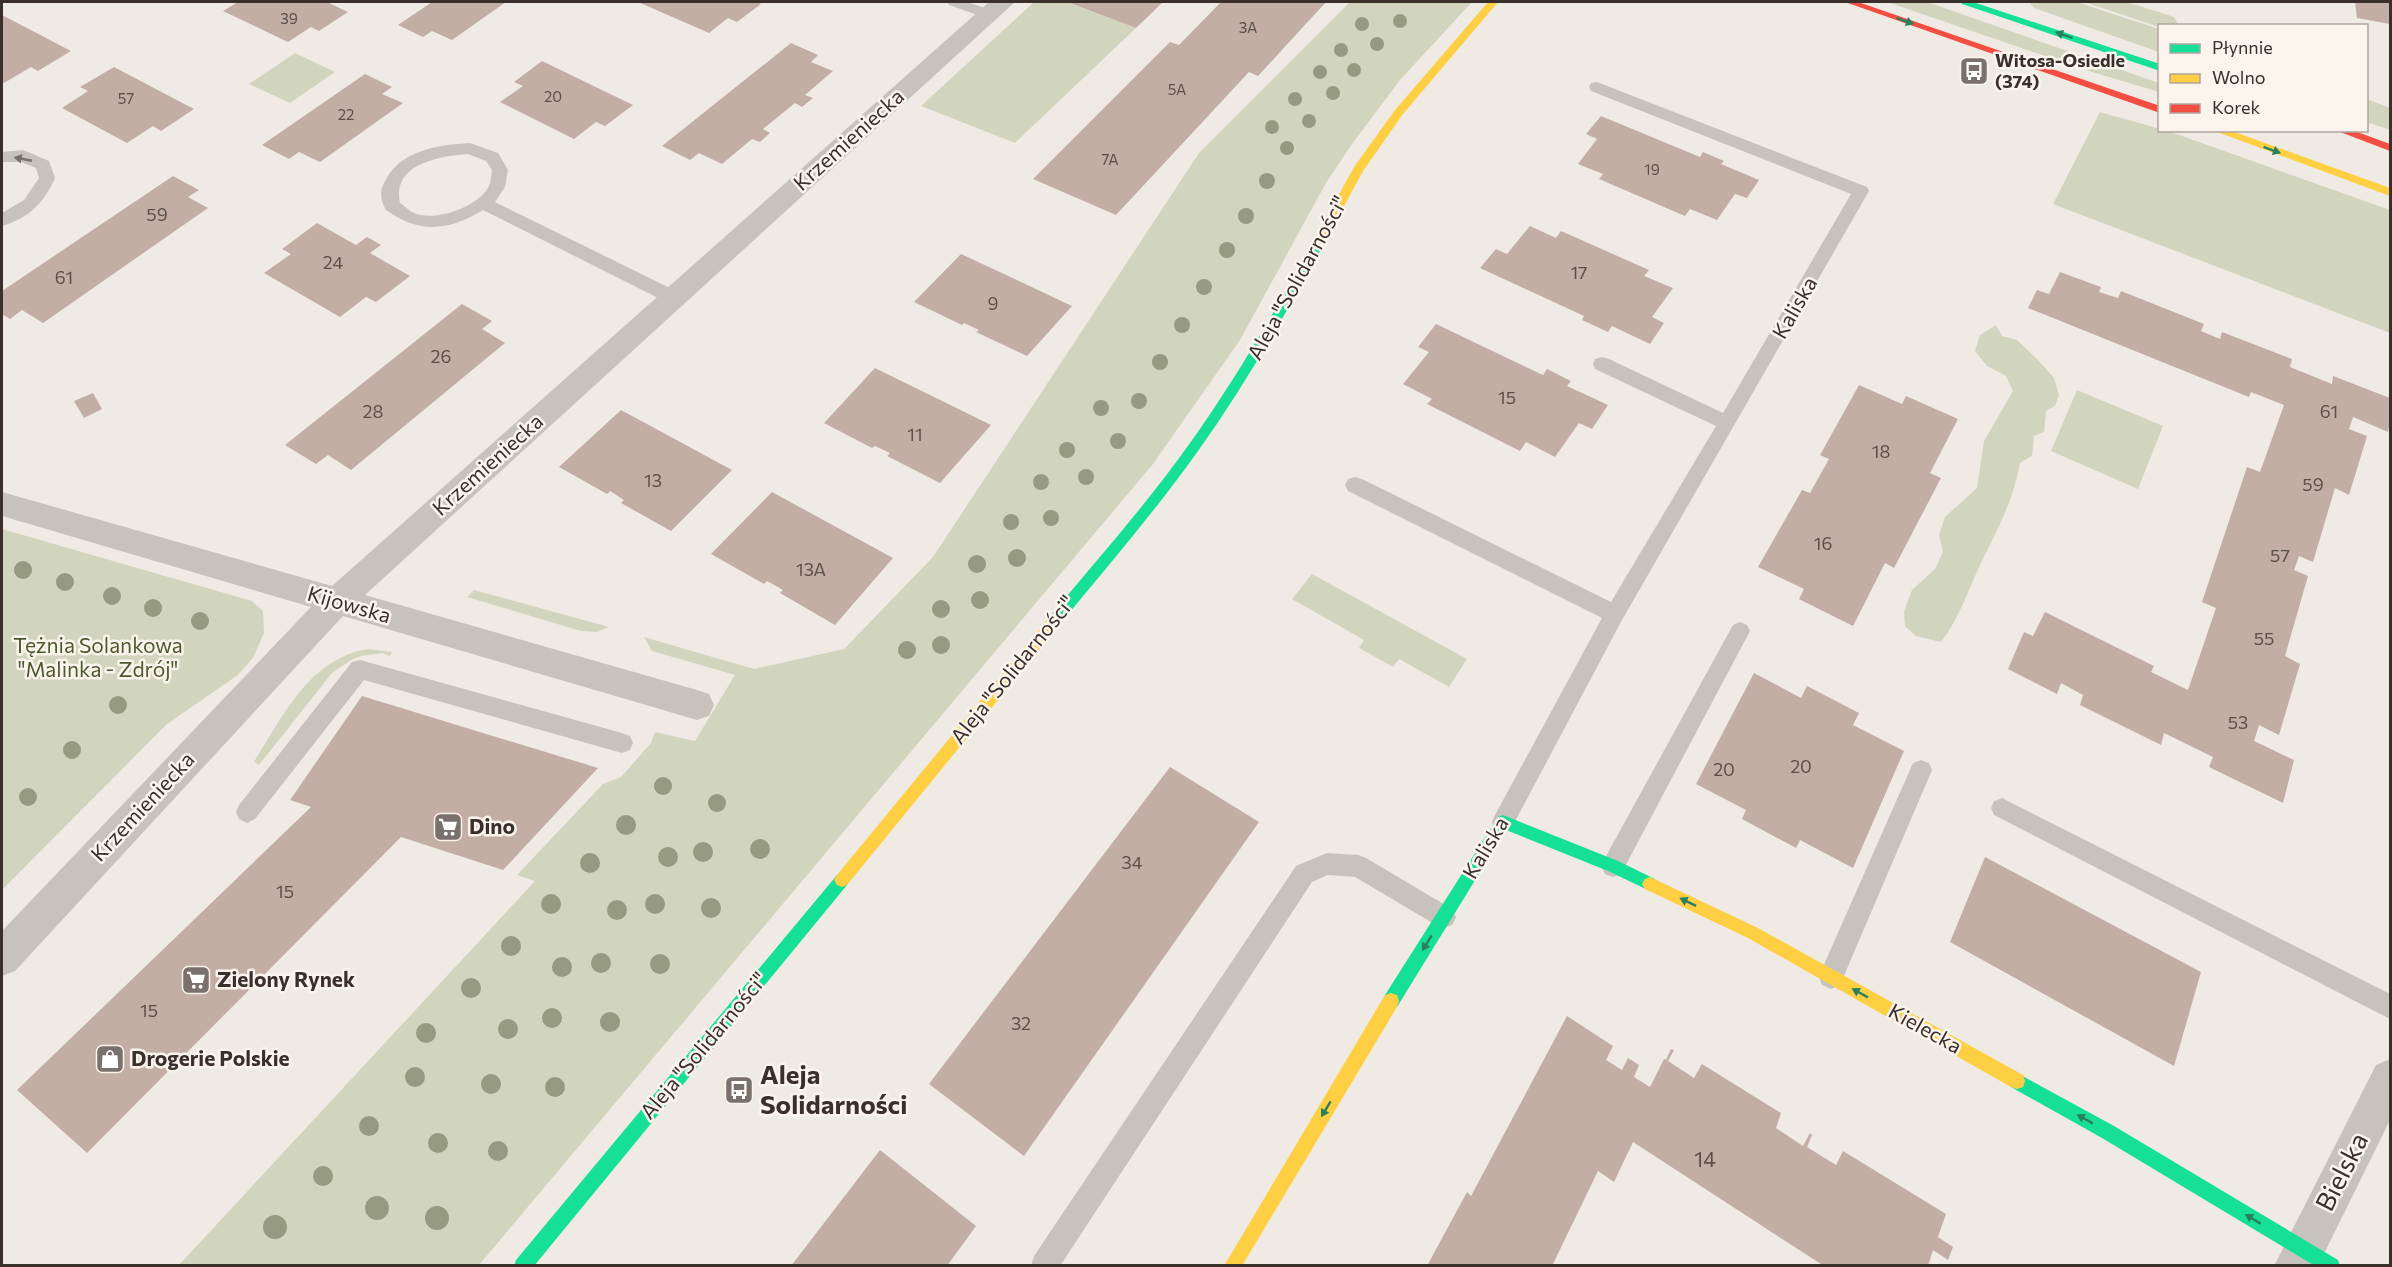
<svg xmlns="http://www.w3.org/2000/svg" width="2392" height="1267" font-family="Commissioner,sans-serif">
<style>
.green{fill:#d2d5be}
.building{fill:#c3aea6}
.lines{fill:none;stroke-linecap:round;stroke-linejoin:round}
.lane{fill:#c8c2bd;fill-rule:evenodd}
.street{fill:#c8c2bd;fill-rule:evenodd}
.fast{fill:#16e098;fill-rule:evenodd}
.slow{fill:#ffcf43;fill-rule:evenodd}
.jam{fill:#f24e42;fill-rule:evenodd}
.tree{fill:#959a80}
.oneway{fill:#2a7f5c}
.oneway2{fill:#7a716d}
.labels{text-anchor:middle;stroke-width:5;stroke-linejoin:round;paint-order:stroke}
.far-number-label{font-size:15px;fill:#5c4f4a}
.far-poi-label{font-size:18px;font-weight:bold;fill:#3a2f2b;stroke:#fbf4ed;text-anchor:start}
.number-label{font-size:18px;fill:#5c4f4a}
.street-label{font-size:21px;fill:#3a2f2b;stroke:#fbf4ed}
.park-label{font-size:21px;fill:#4b592e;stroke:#fbf4ed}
.poi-label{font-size:21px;font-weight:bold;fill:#3a2f2b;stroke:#fbf4ed;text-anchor:start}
.near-number-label{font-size:21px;fill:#5c4f4a}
.near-poi-label{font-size:26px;font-weight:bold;fill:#3a2f2b;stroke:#fbf4ed;text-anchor:start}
.near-street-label{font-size:26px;fill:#3a2f2b;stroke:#fbf4ed}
</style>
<rect width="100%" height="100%" fill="#f0eae4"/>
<path class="green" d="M1034 2H1066L1136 28 1015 143 921 106Z
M1350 2H1472L1400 80 1352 144 1326 183 1240 340 1153 464 479 1265H179L535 881 517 875 603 784 621 777 651 743 655 732 695 741 735 675 652 651 644 637 754 669 844 649 933 557 1199 153Z
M1887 2H1927L2159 83V92L2089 71Z
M2020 2H2077L2159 29V52L2034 8 2029 2Z
M2084 2H2127L2174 17 2179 25 2159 27Z
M295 53 335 72 290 103 249 84Z
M2367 99 2390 108V130L2367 122Z
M2100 112 2171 132 2390 210V333L2053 204Z
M1996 325 2002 336 2017 340 2038 360 2054 378 2059 395 2055 406 2046 411 2044 432 2034 436 2032 456 2020 463C2012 504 1999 526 1981 563 1968 590 1960 617 1941 642L1916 636 1905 626 1904 611 1912 590 1935 569 1943 552 1939 535 1945 517 1977 488 1984 441 2013 391 2006 376 1987 366 1975 351 1980 335Z
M2077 390 2163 426 2138 489 2051 451Z
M2 529 252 601 263 611 264 633 253 658 238 675 167 724 2 890Z
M1312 574 1467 659 1449 687 1399 659 1393 667 1359 648 1364 640 1292 599Z
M474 590 609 627 597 632 581 631 467 597Z
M368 649 392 652 390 656 382 653 361 656 351 660 332 673 259 765 254 762C282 717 310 658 368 649Z"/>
<path class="building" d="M238 2H327L348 12 319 31 311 27 288 42 223 11Z
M432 2H506L452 40 432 31 423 37 398 25Z
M638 2H756L761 4 737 22 728 18 709 33Z
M1067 2H1163L1136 28Z
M1221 2H1326L1258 76 1249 72 1116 215 1033 179 1170 42 1179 45Z
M2355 2H2390V24L2357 18Z
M2 15 71 51 38 71 31 67 4 83 2 82Z
M791 43 818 55 811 62 833 71 805 95 813 98 808 102 802 107 795 103 763 129 770 133 760 142 752 139 722 164 699 153 690 160 662 146Z
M542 61 633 105 605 126 596 122 574 139 500 102 523 86 514 82Z
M114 67 194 109 161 131 153 126 127 143 62 108 88 91 80 87Z
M365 74 392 87 382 94 403 103 320 162 299 152 289 159 262 145Z
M1601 116 1700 157 1703 152 1724 161 1721 164 1759 180 1747 198 1735 194 1717 220 1690 209 1685 216 1599 179 1603 174 1578 164 1597 139 1586 134Z
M173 176 199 190 188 197 208 208 43 323 22 310 10 319 2 314V291Z
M317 223 356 245 367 237 381 245 370 253 410 276 376 302 366 297 340 317 264 273 291 254 282 249Z
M1530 226 1556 238 1561 231 1649 270 1644 276 1673 288 1652 317 1664 323 1650 344 1612 326 1608 332 1582 320 1584 316 1480 268 1496 249 1507 254Z
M961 254 1019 281 1072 306 1027 356 976 332 979 330 964 323 962 325 914 302Z
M2060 272 2101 287 2099 292 2118 298 2121 291 2204 324 2201 331 2220 339 2222 332 2292 359 2290 367 2332 384 2333 376 2390 398V422L2388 432 2353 417 2349 429 2367 436 2349 495 2335 488 2313 562 2299 556 2294 570 2308 576 2285 656 2300 664 2279 735 2259 725 2254 741 2294 760 2283 803 2209 767 2213 757 2164 733 2161 745 2080 705 2083 695 2061 683 2057 694 2008 669 2024 632 2033 636 2045 612 2154 666 2151 672 2188 690 2216 608 2202 602 2247 467 2260 472 2284 405 2251 392 2249 397 2028 308 2037 290 2049 294Z
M462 304 492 321 482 329 505 343 351 470 328 455 316 464 285 445Z
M1436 324 1543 375 1547 369 1571 381 1567 386 1608 405 1592 429 1579 423 1555 457 1526 442 1520 451 1427 404 1432 399 1403 384 1429 352 1418 347Z
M875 368 991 425 940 483 887 456 890 453 875 446 872 448 824 423Z
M1859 385 1902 404 1906 396 1958 419 1930 473 1941 478 1894 568 1885 563 1853 626 1799 599 1804 589 1758 567 1802 490 1810 493 1829 459 1820 455Z
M93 393 102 409 84 418 74 401Z
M621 410 732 470 671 531 621 503 624 500 610 491 607 494 559 467Z
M772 492 893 558 835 625 780 593 783 590 767 581 764 584 711 554Z
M1754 673 1801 698 1807 686 1859 713 1853 725 1904 751 1853 868 1800 840 1796 848 1742 819 1746 810 1696 784Z
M362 696 598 768 503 870 401 837 87 1153 17 1090 311 807 290 800Z
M1170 767 1259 822 1024 1156 929 1084Z
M1985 857 2201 972 2174 1066 1950 942Z
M1567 1016 1613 1046 1606 1060 1622 1070 1628 1058 1639 1065 1634 1077 1650 1087 1664 1059 1666 1060 1671 1049 1674 1050 1668 1061 1694 1078 1702 1064 1781 1113 1776 1128 1803 1146 1810 1133 1812 1135 1807 1147 1836 1165 1843 1151 1946 1214 1938 1237 1953 1247 1948 1260 1933 1250 1928 1266H1824L1633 1142 1614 1182 1598 1171 1552 1266H1427L1467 1192 1471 1196Z
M880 1150 976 1226 947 1266H791Z"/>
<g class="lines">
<path class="lane" d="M947 2H967L994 11 997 14 989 19 949 5Z
M1597 82 1867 187 1869 191 1622 620 1511 829 1503 833 1495 829 1492 822 1495 815 1602 618 1348 491 1345 485 1348 479 1355 477 1362 479 1611 602 1716 426 1595 369 1593 364 1595 359 1602 357 1609 359 1723 413 1851 194 1591 91 1589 87 1591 83Z
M470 143 498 153 508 170 505 187 495 202 680 293 683 298 680 303 674 304 668 303 483 210C449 231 419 234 386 210 381 202 379 192 384 183 399 150 438 145 470 143ZM468 154 486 161 492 170C491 176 491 183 488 188 476 207 441 219 420 215 412 214 406 207 400 203 391 164 440 156 468 154Z
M23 150 49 161 55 178C44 203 29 218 2 226V213L24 200 39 178 36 168 21 162H2V152Z
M1740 622 1747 625 1750 631 1621 874 1613 877 1605 874 1601 866 1605 858 1733 625Z
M360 660 622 733 630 736 633 743 630 750 622 753 364 680 255 819 247 823 239 819 236 812 239 805 352 662Z
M1921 760 1929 763 1932 770 1840 985 1831 989 1822 985 1819 977 1822 969 1913 763Z
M2002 798 2390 994V1019L1994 815 1991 808 1994 801Z
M1327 853 1358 855 1366 858 1452 909 1456 917 1452 925 1444 928 1436 925 1355 877 1328 875 1312 882 1060 1266H1031L1034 1256 1296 866Z"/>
<path class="street" d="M989 2H1015L365 595 697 690 709 694 714 705 709 716 697 720 343 616 15 971 2 976V931L311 607 2 516V492L332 586Z
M2390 1059V1120L2318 1266H2274L2376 1065Z"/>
<path class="fast" d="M1961 2H1973L2160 64V71L1962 4Z
M1318 240 1324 244C1285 315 1245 385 1198 451 1154 513 1104 570 1056 629H1046L1044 625 1046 621C1095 562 1146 505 1190 443 1236 379 1275 310 1314 241Z
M1503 815 1618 861 1655 879 1658 884 1655 889 1650 891 1608 871 1506 830 1397 1007 1391 1009 1385 1007 1383 1001 1385 995 1498 817Z
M842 873 847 875 850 880 847 885 534 1266H514L516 1260 837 875Z
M2017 1073 2114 1126 2338 1260 2340 1266H2315L2102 1138 2011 1087 2009 1081 2011 1075Z"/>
<path class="slow" d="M1488 2H1498L1403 114 1363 171 1322 247H1314L1312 244 1354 167 1395 110Z
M2212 130H2229L2390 188V196Z
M1051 619 1056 621 1058 625 1056 629 847 885 842 887 837 885 834 880 837 875 1046 621Z
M1650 877 1758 928 2023 1075 2025 1081 2023 1087 2017 1089 2011 1087 1748 938 1645 889 1642 884 1645 879Z
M1391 993 1397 995 1399 1001 1397 1007 1242 1266H1224L1385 995Z"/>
<path class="jam" d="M1845 2H1858L2160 106V113Z
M2335 130H2352L2390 144V151Z"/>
</g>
<g class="tree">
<circle cx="1400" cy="21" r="7"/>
<circle cx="1362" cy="24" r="7"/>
<circle cx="1377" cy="44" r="7"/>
<circle cx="1341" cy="50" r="7"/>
<circle cx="1354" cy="70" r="7"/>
<circle cx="1320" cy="72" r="7"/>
<circle cx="1333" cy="93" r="7"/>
<circle cx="1295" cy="99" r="7"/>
<circle cx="1309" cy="121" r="7"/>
<circle cx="1272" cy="127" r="7"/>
<circle cx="1287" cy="148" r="7"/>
<circle cx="1267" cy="181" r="8"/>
<circle cx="1246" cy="216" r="8"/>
<circle cx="1227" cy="250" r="8"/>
<circle cx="1204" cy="287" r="8"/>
<circle cx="1182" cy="325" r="8"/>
<circle cx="1160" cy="362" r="8"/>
<circle cx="1139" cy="401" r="8"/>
<circle cx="1101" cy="408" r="8"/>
<circle cx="1118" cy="441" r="8"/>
<circle cx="1067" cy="450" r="8"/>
<circle cx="1086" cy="477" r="8"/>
<circle cx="1041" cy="482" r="8"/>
<circle cx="1051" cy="518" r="8"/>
<circle cx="1011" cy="522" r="8"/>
<circle cx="1017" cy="558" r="9"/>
<circle cx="977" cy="564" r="9"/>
<circle cx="23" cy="570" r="9"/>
<circle cx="65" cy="582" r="9"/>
<circle cx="112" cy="596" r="9"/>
<circle cx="980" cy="600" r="9"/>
<circle cx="153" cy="608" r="9"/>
<circle cx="941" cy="609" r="9"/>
<circle cx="200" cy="621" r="9"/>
<circle cx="941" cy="645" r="9"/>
<circle cx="907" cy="650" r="9"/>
<circle cx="118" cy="705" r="9"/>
<circle cx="72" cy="750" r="9"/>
<circle cx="663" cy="786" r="9"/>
<circle cx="28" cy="797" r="9"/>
<circle cx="717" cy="803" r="9"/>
<circle cx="626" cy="825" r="10"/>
<circle cx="760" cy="849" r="10"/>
<circle cx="703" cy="852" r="10"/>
<circle cx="668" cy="857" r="10"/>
<circle cx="590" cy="863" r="10"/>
<circle cx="551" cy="904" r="10"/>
<circle cx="655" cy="904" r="10"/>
<circle cx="711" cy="908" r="10"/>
<circle cx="617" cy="910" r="10"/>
<circle cx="511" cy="946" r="10"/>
<circle cx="601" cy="963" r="10"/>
<circle cx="660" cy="964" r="10"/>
<circle cx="562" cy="967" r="10"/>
<circle cx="471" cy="988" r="10"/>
<circle cx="552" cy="1018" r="10"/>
<circle cx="610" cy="1022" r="10"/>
<circle cx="508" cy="1029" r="10"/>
<circle cx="426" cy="1033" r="10"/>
<circle cx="415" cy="1077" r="10"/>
<circle cx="491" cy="1084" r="10"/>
<circle cx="555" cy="1087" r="10"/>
<circle cx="369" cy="1126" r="10"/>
<circle cx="438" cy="1143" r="10"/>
<circle cx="498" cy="1151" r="10"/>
<circle cx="323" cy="1176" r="10"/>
<circle cx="377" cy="1208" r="12"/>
<circle cx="437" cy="1218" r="12"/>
<circle cx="275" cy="1227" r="12"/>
</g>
<defs><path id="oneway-solid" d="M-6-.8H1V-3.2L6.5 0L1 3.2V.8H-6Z" transform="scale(1.5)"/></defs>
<g class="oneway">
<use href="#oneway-solid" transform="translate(1905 21) rotate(20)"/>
<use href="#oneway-solid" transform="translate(2064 35) rotate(-161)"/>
<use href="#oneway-solid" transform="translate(2272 150) rotate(20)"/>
<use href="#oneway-solid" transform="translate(1688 902) rotate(-154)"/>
<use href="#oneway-solid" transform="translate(1427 943) rotate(122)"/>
<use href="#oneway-solid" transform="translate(1860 993) rotate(-151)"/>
<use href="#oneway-solid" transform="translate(1326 1109) rotate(121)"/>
<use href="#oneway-solid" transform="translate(2085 1119) rotate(-151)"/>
<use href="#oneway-solid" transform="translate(2253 1219) rotate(-149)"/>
</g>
<use class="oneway2" href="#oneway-solid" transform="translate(23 159) rotate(-169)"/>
<defs>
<g id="bus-square" transform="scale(1.5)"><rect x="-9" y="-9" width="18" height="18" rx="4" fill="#7a706c" stroke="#fbf4ed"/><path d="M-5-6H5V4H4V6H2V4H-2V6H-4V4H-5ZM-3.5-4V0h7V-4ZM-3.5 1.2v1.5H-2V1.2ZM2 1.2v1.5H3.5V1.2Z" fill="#fff"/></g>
<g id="supermarket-square" transform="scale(1.5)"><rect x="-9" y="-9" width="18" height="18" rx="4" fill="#7a706c" stroke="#fbf4ed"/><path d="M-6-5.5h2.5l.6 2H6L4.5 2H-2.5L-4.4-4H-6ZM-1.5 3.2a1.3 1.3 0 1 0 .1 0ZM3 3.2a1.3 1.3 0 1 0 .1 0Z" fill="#fff"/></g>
<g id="shop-square" transform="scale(1.5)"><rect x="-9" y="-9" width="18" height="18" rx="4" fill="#7a706c" stroke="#fbf4ed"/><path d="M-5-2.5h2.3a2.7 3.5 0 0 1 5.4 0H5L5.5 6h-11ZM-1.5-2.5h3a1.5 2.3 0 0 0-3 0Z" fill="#fff"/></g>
</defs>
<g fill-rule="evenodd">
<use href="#bus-square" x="1974" y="71"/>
<use href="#supermarket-square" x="448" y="827"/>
<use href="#supermarket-square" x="196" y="980"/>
<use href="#shop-square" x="110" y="1059"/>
<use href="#bus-square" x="739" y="1090"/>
</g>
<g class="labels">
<g class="far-number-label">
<text x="289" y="24">39</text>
<text x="1248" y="33">3A</text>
<text x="1177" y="95">5A</text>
<text x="553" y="102">20</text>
<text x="126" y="104">57</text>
<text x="346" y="120">22</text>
<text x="1110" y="165">7A</text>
<text x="1652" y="175">19</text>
</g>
<g class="far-poi-label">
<text x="1995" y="67">Witosa-Osiedle<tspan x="1995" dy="21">(374)</tspan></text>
</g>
<g class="number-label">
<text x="157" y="221">59</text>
<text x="333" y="269">24</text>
<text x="1579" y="279">17</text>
<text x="64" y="284">61</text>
<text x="993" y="310">9</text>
<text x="441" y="363">26</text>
<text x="1507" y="404">15</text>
<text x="373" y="418">28</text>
<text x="2329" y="418">61</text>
<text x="915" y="441">11</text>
<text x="1881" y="458">18</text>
<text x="653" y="487">13</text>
<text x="2313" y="491">59</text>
<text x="1823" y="550">16</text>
<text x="2280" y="562">57</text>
<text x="811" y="576">13A</text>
<text x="2264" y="645">55</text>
<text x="2238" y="729">53</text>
<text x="1801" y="773">20</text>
<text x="1724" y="776">20</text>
<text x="1132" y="869">34</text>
<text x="285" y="898">15</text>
<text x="149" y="1017">15</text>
<text x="1021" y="1030">32</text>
</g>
<g class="street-label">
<text transform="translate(849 140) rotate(-42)" y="7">Krzemieniecka</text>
<text transform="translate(1298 278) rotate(-61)" y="7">Aleja "Solidarności"</text>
<text transform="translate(1795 308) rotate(-60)" y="7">Kaliska</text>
<text transform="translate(488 465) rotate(-42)" y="7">Krzemieniecka</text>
<text transform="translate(349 605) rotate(16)" y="7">Kijowska</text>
<text transform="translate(1013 670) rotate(-51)" y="7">Aleja "Solidarności"</text>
<text transform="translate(143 807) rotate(-47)" y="7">Krzemieniecka</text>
<text transform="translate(1486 848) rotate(-59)" y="7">Kaliska</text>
<text transform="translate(1925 1029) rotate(29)" y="7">Kielecka</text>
<text transform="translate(704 1046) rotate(-50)" y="7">Aleja "Solidarności"</text>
</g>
<g class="park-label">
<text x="98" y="653">Tężnia Solankowa<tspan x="98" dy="24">"Malinka - Zdrój"</tspan></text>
</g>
<g class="poi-label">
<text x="469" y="834">Dino</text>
<text x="217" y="987">Zielony Rynek</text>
<text x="131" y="1066">Drogerie Polskie</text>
</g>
<g class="near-number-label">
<text x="1705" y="1167">14</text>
</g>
<g class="near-poi-label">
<text x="760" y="1084">Aleja<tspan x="760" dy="30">Solidarności</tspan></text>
</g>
<g class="near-street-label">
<text transform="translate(2342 1172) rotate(-63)" y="9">Bielska</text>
</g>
</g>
<rect width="2392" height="1267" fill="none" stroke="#3a2f2b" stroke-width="6"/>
<rect x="2158" y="24" width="210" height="108" fill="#fbf4ed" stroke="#aea59f" stroke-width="1.5"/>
<rect x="2170" y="44" width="30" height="9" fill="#16e098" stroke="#aea59f" stroke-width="1.5"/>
<text x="2212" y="54" font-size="18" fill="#3a2f2b">Płynnie</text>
<rect x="2170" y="74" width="30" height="9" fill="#ffcf43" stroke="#aea59f" stroke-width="1.5"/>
<text x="2212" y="84" font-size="18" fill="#3a2f2b">Wolno</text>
<rect x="2170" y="104" width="30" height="9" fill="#f24e42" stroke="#aea59f" stroke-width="1.5"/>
<text x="2212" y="114" font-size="18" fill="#3a2f2b">Korek</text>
</svg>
